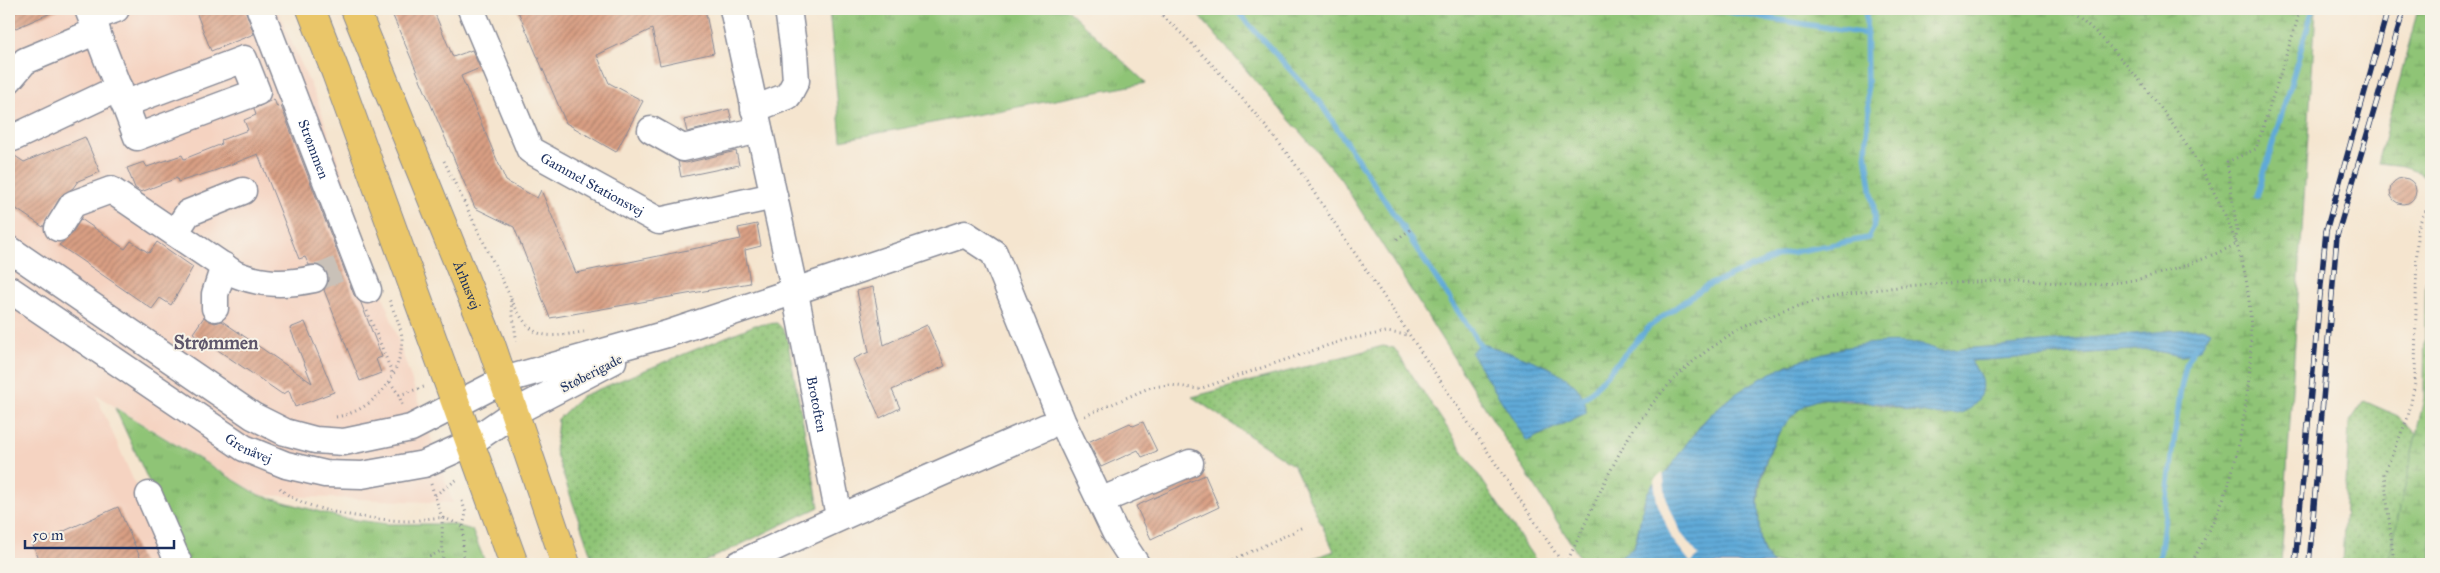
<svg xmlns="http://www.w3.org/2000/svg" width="2440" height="573" font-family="'IM FELL Great Primer',serif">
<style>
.built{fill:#f5d3c1}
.grass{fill:url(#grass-dots);stroke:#557a6a}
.wetland{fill:url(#wetland-marsh);stroke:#557a6a;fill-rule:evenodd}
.park{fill:url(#park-tufts);stroke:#557a6a}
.water{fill:url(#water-rules);stroke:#3e6c9b}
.pier{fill:#f5e5cf}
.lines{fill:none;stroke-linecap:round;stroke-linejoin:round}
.stream{stroke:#60aad8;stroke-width:5.5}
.building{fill:url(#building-hatch)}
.minor-tunnel{stroke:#c9c1b8;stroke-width:26;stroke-dasharray:26 13;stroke-linecap:butt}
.minor-casing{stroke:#888a96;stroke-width:29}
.major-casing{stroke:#888a96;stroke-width:30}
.path{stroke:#888a96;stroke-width:3;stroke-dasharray:1 4;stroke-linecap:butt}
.minor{stroke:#fff;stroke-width:26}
.major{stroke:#eac669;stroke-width:28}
.rail-casing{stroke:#1b2f5e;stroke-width:5.5}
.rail{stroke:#f7f3e8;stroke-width:4;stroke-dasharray:11;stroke-linecap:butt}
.labels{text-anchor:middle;stroke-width:4;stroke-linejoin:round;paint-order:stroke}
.street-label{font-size:14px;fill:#1b2f5e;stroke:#f7f3e8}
.district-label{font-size:19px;font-weight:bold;fill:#5e566b;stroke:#f7f3e8}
</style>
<defs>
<pattern id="grass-dots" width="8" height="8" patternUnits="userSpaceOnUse" patternTransform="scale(1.25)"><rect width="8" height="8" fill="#8fc476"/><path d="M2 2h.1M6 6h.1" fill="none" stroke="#74a064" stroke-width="1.8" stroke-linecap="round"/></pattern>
<pattern id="wetland-marsh" width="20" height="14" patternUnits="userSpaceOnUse" patternTransform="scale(1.25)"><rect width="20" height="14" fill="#8fc476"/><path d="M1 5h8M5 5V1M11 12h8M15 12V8" fill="none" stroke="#74a064"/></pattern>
<pattern id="park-tufts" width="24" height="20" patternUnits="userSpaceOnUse" patternTransform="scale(1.25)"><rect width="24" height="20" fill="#8fc476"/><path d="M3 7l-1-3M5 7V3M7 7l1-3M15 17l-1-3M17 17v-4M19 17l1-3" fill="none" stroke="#74a064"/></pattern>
<pattern id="water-rules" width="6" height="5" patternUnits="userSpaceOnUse" patternTransform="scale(1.25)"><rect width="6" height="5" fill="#60aad8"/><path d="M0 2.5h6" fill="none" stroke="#4e8bb2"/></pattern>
<pattern id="building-hatch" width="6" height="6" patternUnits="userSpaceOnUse" patternTransform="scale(1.25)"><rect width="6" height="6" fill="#d99f83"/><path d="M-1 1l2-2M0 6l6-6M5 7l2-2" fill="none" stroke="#af826e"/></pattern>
</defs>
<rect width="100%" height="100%" fill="#f7f3e8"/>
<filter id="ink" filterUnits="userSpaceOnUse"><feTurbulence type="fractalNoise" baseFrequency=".02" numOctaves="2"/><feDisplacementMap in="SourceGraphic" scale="10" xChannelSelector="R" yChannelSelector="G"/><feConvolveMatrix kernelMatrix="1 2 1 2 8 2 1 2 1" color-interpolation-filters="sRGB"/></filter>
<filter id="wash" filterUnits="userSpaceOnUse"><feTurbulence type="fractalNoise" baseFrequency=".0096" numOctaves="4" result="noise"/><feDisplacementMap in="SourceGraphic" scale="20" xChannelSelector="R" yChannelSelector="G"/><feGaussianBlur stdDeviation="1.12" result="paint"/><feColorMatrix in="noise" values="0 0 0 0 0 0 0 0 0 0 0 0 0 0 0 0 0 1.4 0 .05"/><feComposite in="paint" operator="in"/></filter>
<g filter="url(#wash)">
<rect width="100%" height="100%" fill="#f5e5cf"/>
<path class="built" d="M9 9H277L318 102 453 503 261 495 96 395 170 564H9Z"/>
<path class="grass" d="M777 323 786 333 819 507 700 564H594L555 451 558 419 582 396 755 325Z
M1383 346 1394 348 1538 564H1298L1334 551 1294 466 1192 397Z
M2364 401 2398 416 2431 449V564H2342L2349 423Z"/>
<path class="wetland" d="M1193 9H2316L2281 564 1771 563C1740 526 1766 407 1821 399 1828 398 1837 400 1844 401 1869 402 1891 406 1915 412L1976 368 1969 361 2147 349 2182 356 2201 348 1941 351 1916 344 1789 364 1727 400 1702 423 1665 475 1652 485 1644 506 1634 547 1617 559 1619 564H1584L1340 178ZM1479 344 1551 368 1585 413 1527 441Z
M2418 9H2431V188L2419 171 2403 166 2378 163Z
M2431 236V564H2388L2424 398 2426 240Z"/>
<path class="park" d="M829 9H1067L1146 83 841 140Z
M115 408 259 495 342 518 387 524H452L472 530 486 564H187Z"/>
<path class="water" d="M2201 328 2211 331 2201 348 2182 356 2147 349 1970 361C1978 372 1985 380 1980 395 1967 430 1911 409 1884 404 1873 402 1830 397 1820 399 1782 407 1756 470 1758 504 1760 522 1756 553 1774 564H1619L1617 559 1634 547C1641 528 1640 502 1652 485 1655 480 1662 478 1666 473 1678 456 1689 439 1702 424 1746 372 1848 334 1916 344 1924 345 1933 348 1941 351Z
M1479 343C1510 354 1589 370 1586 413L1527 441 1471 353Z"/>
<path class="pier" d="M1663 472 1666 498 1680 532 1699 556 1691 563 1672 539 1657 502 1654 480Z"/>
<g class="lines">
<path class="stream" d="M1235 9 1321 104 1483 349
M1710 9 1867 34
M2257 196 2313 9
M1577 405 1593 390 1650 326 1706 286 1783 254 1868 238 1873 229 1875 217 1866 152 1869 111 1867 88 1866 9
M2159 564 2180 393 2187 361 2195 347"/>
</g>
<g id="blocks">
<path class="building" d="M9 9H60L9 31Z
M195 9H245L254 34 211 51Z
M390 9H433L453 57 472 50 480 68 461 76 506 181 537 198 541 190 576 273 741 239 738 228 757 224 761 246 745 250 750 283 550 318 514 227 475 208Z
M517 9H705L714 53 660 65 652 29 597 55 609 83 643 101 616 152 566 123Z
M274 99 277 107 281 106 354 295 361 303 382 357 376 359 381 373 360 381 324 290 328 284 329 276 325 269 319 265H309L305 257 299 259 258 154 214 171 178 182 177 178 141 192 135 188 127 168 144 162 147 167 182 155 184 159 222 144 221 140 248 130 244 120 256 115 254 109Z
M729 109 732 121 687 132 684 120Z
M85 137 100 172 78 181 73 188 61 196 43 227 9 204V152L24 162Z
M736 151 739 165 681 177 678 161 686 163Z
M2390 191a13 13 0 1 1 26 0a13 13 0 1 1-26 0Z
M81 219 125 249 131 241 149 253 157 242 193 267 171 305 160 298 152 309 59 245 70 236Z
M873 287 884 345 927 325 945 366 892 390 900 408 880 418 853 359 869 352 857 291Z
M204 317 215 323 222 321 312 383 290 328 305 322 334 392 295 407 289 391 282 394 193 333Z
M1143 422 1157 451 1142 457 1138 450 1101 467 1088 442 1130 423 1133 426Z
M1205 475 1219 507 1151 539 1136 506Z
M118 507 143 564H41L33 545Z"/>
</g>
</g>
<g filter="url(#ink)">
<use href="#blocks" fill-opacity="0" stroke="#888a96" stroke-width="1"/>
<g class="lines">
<path class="minor-tunnel" d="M314 279 346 266"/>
<g class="minor-casing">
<g id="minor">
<path d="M88 9C104 52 121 94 137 137L257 92 244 59 124 104"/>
<path id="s1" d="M260 9 368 290"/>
<path id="s2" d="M471 9 530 150 659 221 774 196"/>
<path id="s3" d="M733 9 795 293 839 516"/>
<path d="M92 18 116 9"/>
<path d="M9 80 25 61 97 31"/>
<path d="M754 109 788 96 796 81 794 52 788 9"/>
<path d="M651 130 683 148 759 130"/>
<path d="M9 136 13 138 119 88"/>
<path d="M58 228 73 204 111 190 235 274C263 285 285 285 314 279"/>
<path d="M175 233 188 213 243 191"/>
<path d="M9 249 253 416 285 432 315 440 344 442 411 428 504 380 667 334 965 234 994 253 1062 421 1115 532 1136 564"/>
<path id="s4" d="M9 289 244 448 286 465 325 474 362 475 424 464 470 443 515 412 613 361"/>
<path d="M215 308V294L224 266"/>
<path d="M149 495 179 564"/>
<path d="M1100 501 1190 463"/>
<path d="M739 564C840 516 944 472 1046 427"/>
</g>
</g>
<g class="major-casing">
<g id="major">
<path d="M311 9 336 73 514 564"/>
<path id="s5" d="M355 9 491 344 566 564"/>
</g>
</g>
<path class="path" d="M1155 9C1207 55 1251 107 1293 161L1563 564
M2069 9C2107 39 2140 79 2168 118 2198 160 2228 211 2242 262 2260 328 2248 420 2228 486 2219 512 2204 540 2191 564
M444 161 510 296 517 344
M1397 239 1413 228
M511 299C532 341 542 338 584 332
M367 311 393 375
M390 382 399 395 403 408
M399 395 427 386
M9 410H10
M1085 416 1151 387 1170 385 1199 389 1344 340 1386 332 1408 335
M336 417C373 411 401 378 402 339 402 327 393 311 389 299
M431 484 442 518 443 564
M280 488C301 512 375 520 407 521 418 521 431 517 442 518 449 519 457 524 463 527
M435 495 459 478
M462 501 466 513 463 527V564
M9 560 11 564
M423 564 427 558 443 550
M1224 564 1304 527
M1566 564C1587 521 1606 475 1631 433 1636 424 1644 416 1650 407 1737 292 1877 284 2011 281 2044 280 2079 287 2112 283 2154 279 2198 262 2235 245L2237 231 2227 162 2256 149 2301 9
M2394 564 2384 474 2408 417 2415 383 2417 230 2424 213 2431 205"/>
<use href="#minor" class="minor"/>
<use href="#major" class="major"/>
<g class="rail-casing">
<path id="rail" d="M2295 564 2326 231 2388 9
M2309 564 2337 236 2404 9"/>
</g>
<use href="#rail" class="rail"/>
</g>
</g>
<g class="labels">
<g class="street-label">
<text dy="5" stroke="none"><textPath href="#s1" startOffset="150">Strømmen</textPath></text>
<text dy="5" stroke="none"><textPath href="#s2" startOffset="224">Gammel Stationsvej</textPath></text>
<text dy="5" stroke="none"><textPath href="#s5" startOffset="298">Århusvej</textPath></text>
<text transform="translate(591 373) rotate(-27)" y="5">Støberigade</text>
<text dy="5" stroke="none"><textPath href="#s3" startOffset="404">Brotoften</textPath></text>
<text dy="5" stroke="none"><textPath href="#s4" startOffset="288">Grenåvej</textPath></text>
</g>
<g class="district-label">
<text x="216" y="349">Strømmen</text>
</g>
</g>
<rect width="2440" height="573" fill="none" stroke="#f7f3e8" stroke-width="30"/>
<path d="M25 540v8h149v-8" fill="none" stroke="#1b2f5e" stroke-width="2.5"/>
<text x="32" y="540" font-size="15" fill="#1b2f5e" stroke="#f7f3e8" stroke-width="4" paint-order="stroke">50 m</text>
</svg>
